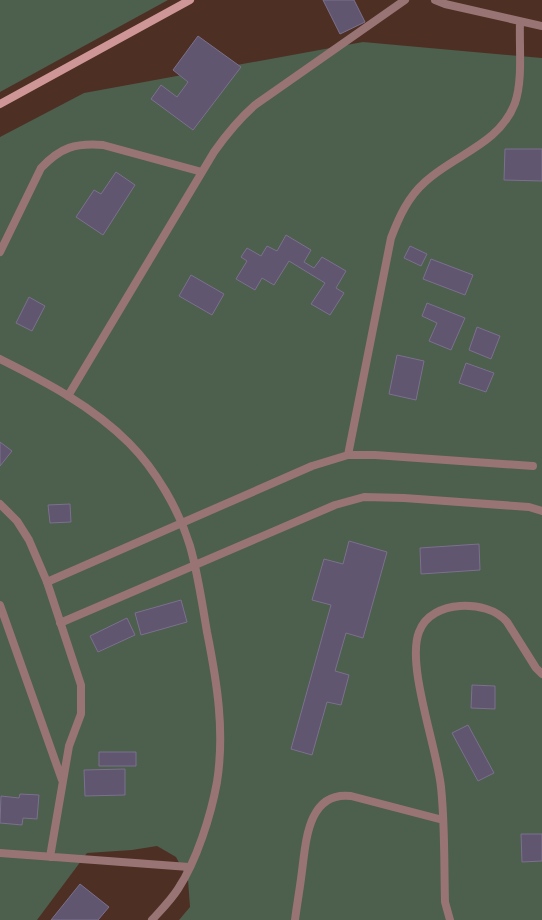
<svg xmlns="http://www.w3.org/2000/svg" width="542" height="920" font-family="'IBM Plex Sans',sans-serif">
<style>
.green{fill:#4d5f4d}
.building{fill:#60566f;stroke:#7c708f}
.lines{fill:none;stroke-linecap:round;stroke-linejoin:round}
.lane{stroke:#987475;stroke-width:8}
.street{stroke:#987475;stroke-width:8}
.secondary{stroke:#cf9697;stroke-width:8}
</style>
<rect width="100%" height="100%" fill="#4e2f23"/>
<path class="green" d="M0 0H168L0 92Z
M363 42 542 58V920H179L190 907 188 880 176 857 157 846 132 850 87 853 37 920H0V137L84 93Z"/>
<path class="building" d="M323 0H354L365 22 340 34Z
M198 36 241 67 193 130 151 99 161 85 177 97 188 82 173 70Z
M505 149H542V181L504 180Z
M116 172 135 185 103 235 76 217 94 190 101 194Z
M286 235 311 250 304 262 314 268 322 257 346 271 336 288 344 293 330 315 311 304 325 283 289 261 274 285 262 278 255 290 236 279 247 261 241 257 247 248 261 256 267 246 277 251Z
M410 246 427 254 421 266 404 258Z
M431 259 473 275 465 295 423 279Z
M191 275 224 294 212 315 179 296Z
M29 297 45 306 32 331 16 323Z
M427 303 465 318 451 350 429 341 437 323 422 316Z
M477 327 500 336 491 359 469 350Z
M397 355 424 361 416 400 389 394Z
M466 363 494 373 486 392 459 383Z
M0 442 12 451 0 466Z
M70 504 71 522 50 523 48 505Z
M349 541 387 552 363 638 346 633 335 671 349 675 341 705 327 702 312 755 291 749 331 605 312 600 324 559 343 564Z
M479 544 480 570 421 574 420 548Z
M181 600 187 622 141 635 135 613Z
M127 618 135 635 98 652 90 636Z
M472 685 495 686V709L471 708Z
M468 725 494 773 478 781 452 733Z
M99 752H136V766H99Z
M125 769V795L85 796 84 770Z
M20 794 39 795 37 819 23 818 22 825 0 823 1 796 19 798Z
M521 834H542V861L522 862Z
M80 884 109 907 98 920H51Z"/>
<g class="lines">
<path class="lane" d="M435 0 445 4 542 26
M0 252 41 168C61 147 75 143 103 145L202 172
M68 396 214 152C226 135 239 119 255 105L405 0
M348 455 391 238C399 217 408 197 425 182 455 154 499 145 515 103 523 79 519 48 520 22
M0 504 17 521 29 540 47 582 81 685V714L69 746 50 857
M0 605 62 780
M0 853 189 867
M295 920C297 904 300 888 302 871 306 841 308 791 351 796L443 820
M450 920 445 902C444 864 445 825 441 787 437 748 406 665 419 632 425 615 443 607 460 606 477 605 496 609 507 622L536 668 542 674"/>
<path class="street" d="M0 359C46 382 92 406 129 443 156 470 179 510 190 546 198 574 202 603 207 632 217 682 225 731 217 782 211 815 197 860 178 889 171 900 161 910 152 920
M47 582 312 466 348 455H375L533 466
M60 623 335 505 364 497 404 498 529 507 542 511"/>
<path class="secondary" d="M0 104 190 0"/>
</g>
</svg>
